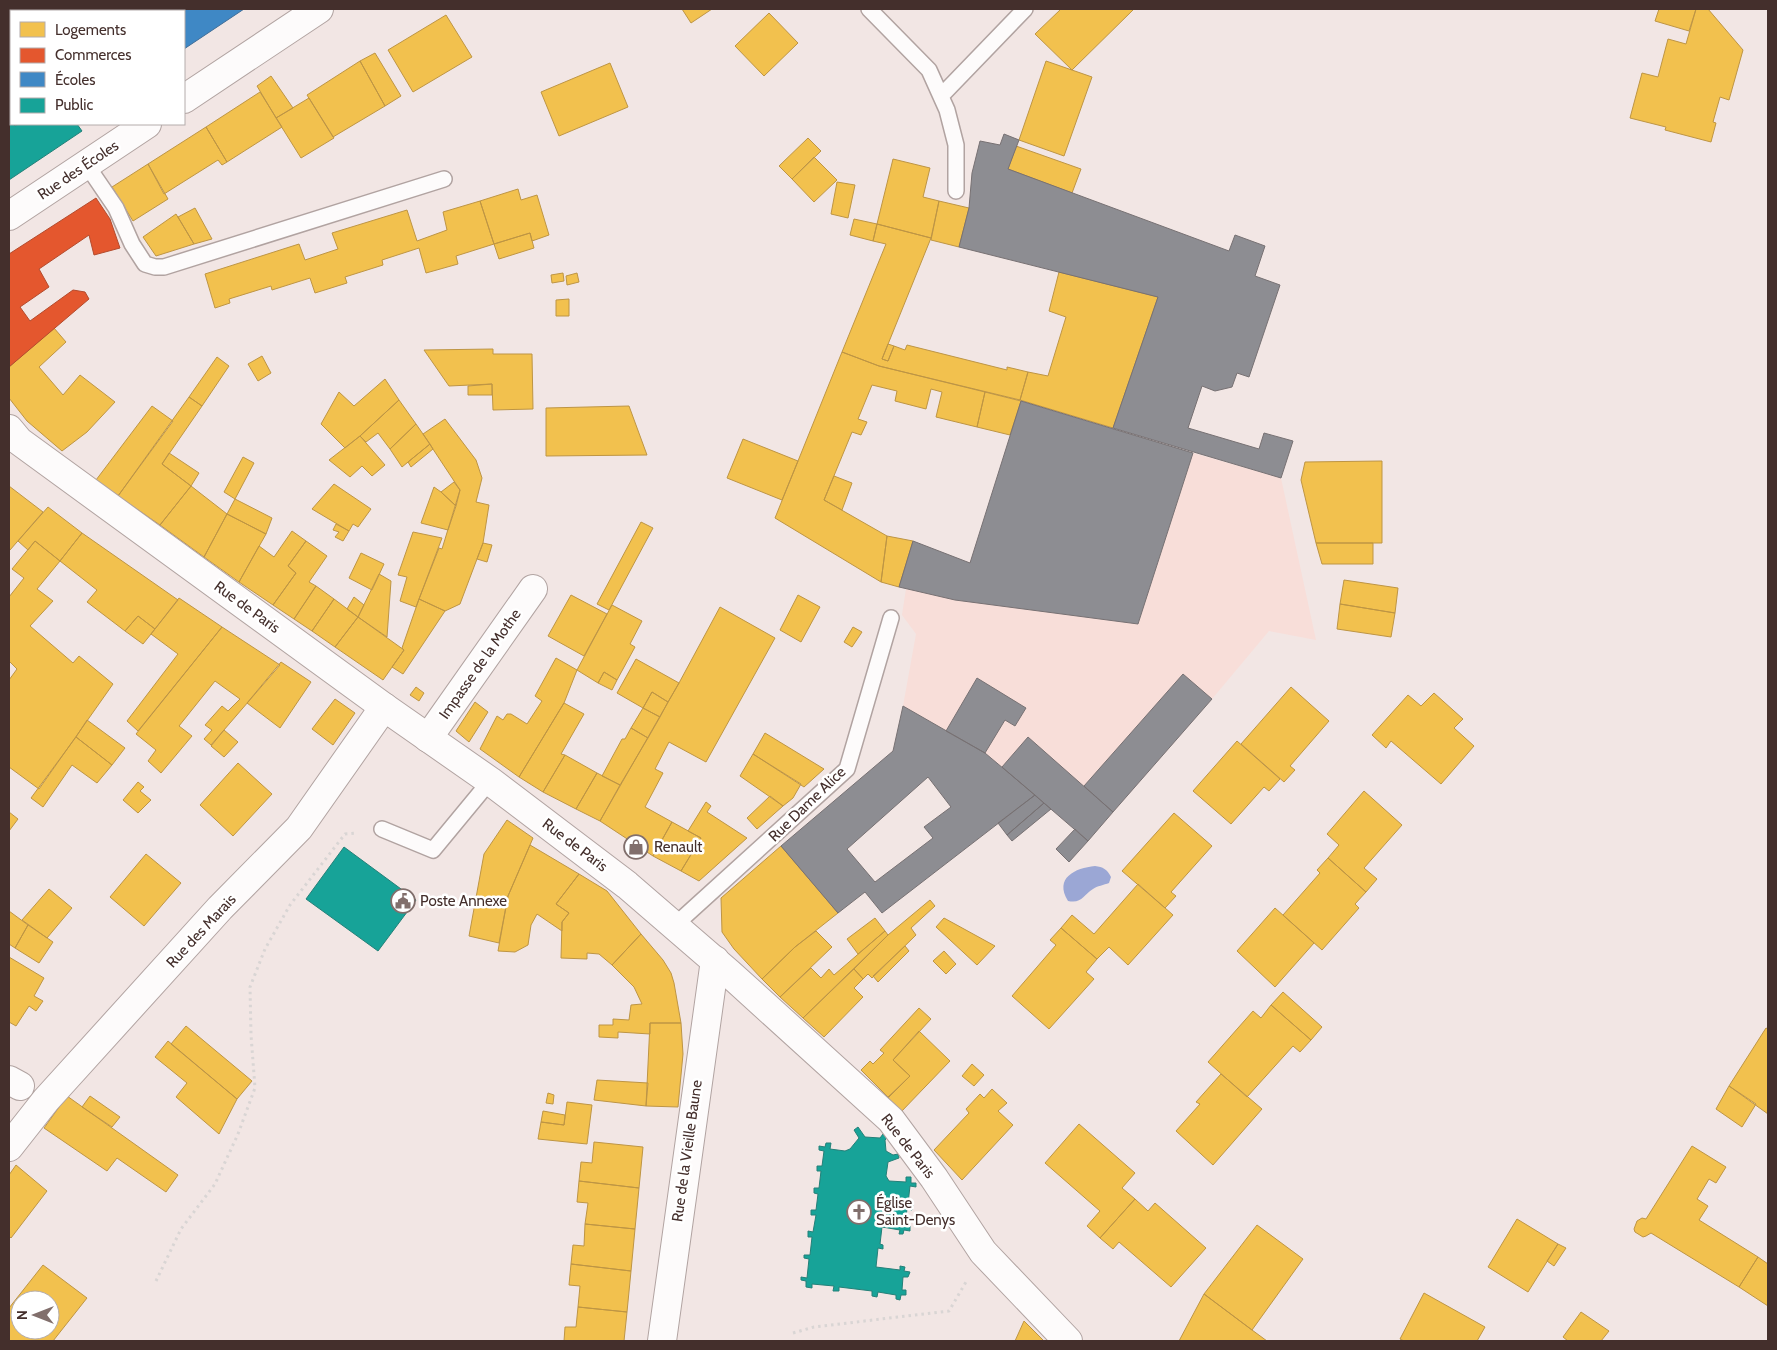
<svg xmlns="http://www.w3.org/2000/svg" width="1777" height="1350" font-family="Cabin,sans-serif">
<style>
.built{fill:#f8ded9}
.water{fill:#9ba7d5}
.homes{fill:#f2c14e;stroke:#be9544;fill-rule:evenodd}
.shops{fill:#e4572e;stroke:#b44b2d}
.schools{fill:#3f88c5;stroke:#406d97}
.public{fill:#17a398;stroke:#248078}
.industry{fill:#8d8d92;stroke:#777173;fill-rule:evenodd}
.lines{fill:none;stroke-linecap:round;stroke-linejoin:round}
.service-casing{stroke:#b1a3a1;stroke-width:18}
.minor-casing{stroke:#b1a3a1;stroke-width:30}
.tertiary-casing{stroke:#b1a3a1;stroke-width:30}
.path{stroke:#d9d5d4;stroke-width:3;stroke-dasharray:2.5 4;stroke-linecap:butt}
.service{stroke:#fdfbfb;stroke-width:15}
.minor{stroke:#fdfbfb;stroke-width:28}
.tertiary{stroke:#fdfbfb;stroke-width:28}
.labels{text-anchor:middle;stroke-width:5;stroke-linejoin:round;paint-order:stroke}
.street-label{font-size:15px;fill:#442f2c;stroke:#fff}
.poi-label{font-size:15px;fill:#442f2c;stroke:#fff;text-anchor:start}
</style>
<rect width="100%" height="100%" fill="#f2e6e4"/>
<path class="built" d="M1193 453 1281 478 1316 640 1269 631 1212 699 1088 841 985 753 903 706 916 634 902 615 906 589 1138 624Z"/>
<path class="water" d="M1095 866C1103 867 1107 869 1111 877L1109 883C1104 885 1097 886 1093 889 1083 895 1082 904 1068 901 1054 878 1075 868 1095 866Z"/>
<path class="homes" d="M25 9H76L73 11H27Z
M682 9H712L691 23Z
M1061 9H1134L1072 70 1035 34Z
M1659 9H1696L1689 31 1655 21Z
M1696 9H1708L1743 50 1729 100 1720 97 1713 122 1716 123 1711 142 1665 130 1666 127 1630 118 1642 73 1658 77 1668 39 1686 44Z
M769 13 798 43 764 76 735 46Z
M446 15 472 57 413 92 388 50Z
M375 53 401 96 385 106 360 61Z
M360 61 385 106 333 137 307 95Z
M1046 61 1092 77 1064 156 1019 140Z
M610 63 628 107 559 136 541 92Z
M271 76 293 108 276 118 257 86Z
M260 92 282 127 227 162 206 127Z
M309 98 334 138 301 158 276 118Z
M206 127 227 162 222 165 218 160 164 194 148 164Z
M808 138 821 151 792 179 779 166Z
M1016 146 1081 169 1072 193 1008 169Z
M814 157 837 180 814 202 792 179Z
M893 159 930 168 923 197 939 201 931 238 877 224Z
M148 164 168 199 133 221 112 187Z
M837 182 855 185 848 218 831 214Z
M518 189 521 200 537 195 549 235 532 241 530 233 494 244 480 201Z
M480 201 494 244 456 256 458 264 426 273 419 248 382 260 383 265 345 277 347 283 315 293 310 278 272 290 271 286 229 299 230 303 215 308 205 274 299 244 305 260 338 249 332 233 407 210 417 241 447 230 443 212Z
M939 201 969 208 959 247 931 240Z
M195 208 212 239 194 244 178 217Z
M176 214 194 244 156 256 143 237Z
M854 219 877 224 873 241 850 235Z
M877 224 931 238 882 359 888 361 894 346 905 350 907 345 1007 370V367L1028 372 1020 400 879 366 842 352 886 244 873 241Z
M530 233 534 248 499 259 494 244Z
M1059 272 1158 297 1113 428 1020 400 1028 372 1048 376 1066 317 1049 311Z
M563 273 564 281 552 283 551 275Z
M577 273 579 282 567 285 566 276Z
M569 299V316H556V300Z
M54 328 66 342 39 367 63 395 80 375 115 402 87 432 62 451 27 421 9 398V367Z
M888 344 894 346 888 361 882 359Z
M493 349V354H532L533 409 493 410 492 384 449 386 424 350Z
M842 352 879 366 985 392 977 427 936 417 942 392 931 389 926 409 895 401 897 391 872 385 858 419 867 422 861 435 852 432 824 500 887 536 881 582 775 518Z
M262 356 271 373 258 381 248 364Z
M217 357 229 366 202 406 189 397Z
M385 379 399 400 360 436 345 448 321 424 339 392 354 406Z
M492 384V395H468V386Z
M985 392 1021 401 1010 435 977 427Z
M189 397 202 406 162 464 191 486 160 525 118 496Z
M399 400 416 424 390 449 378 433 366 442 360 436Z
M152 406 173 421 118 496 96 480Z
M629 406 647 455 546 456V408Z
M445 419 476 460 482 478 476 502 489 505 483 543 460 604 445 611 419 599 439 548 442 549 460 490 423 434Z
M416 424 430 444 402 467 390 449Z
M360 436 385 465 372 476 362 466 350 477 329 460Z
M743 439 798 461 782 500 727 478Z
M430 444 433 449 411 467 408 462Z
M169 453 199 473 191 486 162 464Z
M243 457 254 463 235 499 224 492Z
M1382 461V543H1316L1301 480 1305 462Z
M834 476 852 483 842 510 824 500Z
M454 482 460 490 456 506 441 492Z
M334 484 371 509 358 527 353 524 349 531 312 509Z
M9 486 43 512 10 550 9 549Z
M191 486 227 514 204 557 160 525Z
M434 487 441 492 456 506 448 530 421 523Z
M235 499 272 518 266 534 227 514Z
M48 507 82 533 60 561 35 541 28 550 18 541Z
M227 514 266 534 239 582 204 557Z
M641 522 653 528 609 610 597 604Z
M336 524 349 531 343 541 335 537 339 532 333 530Z
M292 531 306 541 288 566 296 573 273 605 239 582 259 546 274 557Z
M413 532 442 538 416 607 400 601 407 577 398 575Z
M82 533 178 600 155 629 138 616 125 631 87 602 97 590 60 561Z
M887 536 913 541 899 587 881 582Z
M35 541 60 561 37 589 53 601 30 626 73 663 79 656 113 684 39 789 9 767V680L17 669 9 661V597L24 578 12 569Z
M306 541 327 556 309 582 316 586 294 619 273 605 296 573 288 566Z
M483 543 492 545 487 562 477 559Z
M1316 543H1373V564H1322Z
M361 553 384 564 372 590 349 578Z
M379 574 391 581 387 637 358 617Z
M1344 580 1398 588 1395 613 1340 604Z
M316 586 334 599 312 631 294 619Z
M571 595 607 614 584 656 548 636Z
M798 595 820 607 801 642 780 630Z
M354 597 364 605 358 617 347 609Z
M179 598 222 627 138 731 127 721 178 654 151 634Z
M334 599 358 617 335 647 312 631Z
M419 599 445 611 403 674 392 667 404 650 402 648Z
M1340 604 1395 613 1391 637 1337 629Z
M612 605 642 621 630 644 635 647 617 680 604 672 598 683 577 670Z
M720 607 775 638 706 762 669 742 655 769 663 773 645 807 672 822 653 856 600 821 679 683Z
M138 616 155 629 143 644 125 631Z
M358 617 404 650 383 680 335 647Z
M222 627 280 665 211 745 204 739 212 730 205 725 222 706 228 711 240 699 215 681 179 726 192 736 161 773 148 761 156 750 136 734Z
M853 627 862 632 852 647 844 642Z
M556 658 577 670 564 703 519 777 480 749 497 716 503 720 507 714H511L527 724 542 701 535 696Z
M636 659 679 683 668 702 652 692 643 708 617 693Z
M281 662 311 682 280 728 247 703Z
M604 672 617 680 612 690 598 683Z
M416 687 424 693 419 701 410 695Z
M1291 687 1329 721 1290 766 1295 770 1284 782 1241 744Z
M652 692 668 702 660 717 643 708Z
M1434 693 1463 719 1454 728 1474 746 1441 784 1391 741 1386 748 1372 735 1408 695 1421 706Z
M335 699 355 713 333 745 312 729Z
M475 702 488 712 469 742 456 731Z
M564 703 584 714 561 754 565 755 543 792 519 777Z
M643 708 660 717 648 738 631 728Z
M87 720 125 748 112 765 76 737Z
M631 728 648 738 620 785 602 776 622 739H625Z
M224 730 238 742 224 757 211 746Z
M765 733 824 769 804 787 753 754Z
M76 737 112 765 97 783 72 765 43 807 31 798Z
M1237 741 1280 779 1269 791 1264 787 1231 824 1193 791Z
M753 754 801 784 793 798 783 806 740 776Z
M565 755 597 773 576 809 543 792Z
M238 763 272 794 233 836 200 805Z
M597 773 620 785 600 821 576 809Z
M138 782 144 787 140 791 151 800 138 813 123 800Z
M1364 791 1402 825 1364 868 1377 879 1366 892 1328 858 1339 845 1327 834Z
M770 796 783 806 757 829 747 818Z
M706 802 711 806 707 812 747 838 699 881 681 871 701 838 688 831Z
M9 812 18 819 9 831Z
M1174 813 1212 846 1171 892 1176 896 1165 908 1122 871Z
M507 820 533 838 508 896 499 943 469 936 484 854Z
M672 822 701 838 681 871 653 856Z
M530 845 579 874 556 904 569 913 562 922V931L537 914 531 925 528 945 515 952 498 951 508 896Z
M781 846 838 913 795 947 762 979 734 949 722 932 721 898Z
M146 854 181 883 144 926 110 897Z
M1328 858 1366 892 1355 904 1359 908 1322 950 1283 915 1320 873 1317 870Z
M579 874 607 891 641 934 612 965 599 954 587 953V959L561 958 562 922 569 913 556 904Z
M1138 884 1173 915 1128 965 1109 947 1097 959 1061 928 1072 915 1094 934Z
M49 889 72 908 47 938 22 920Z
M930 900 935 906 911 928 916 935 872 978 868 974 863 979 854 969 888 935Z
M1275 908 1314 943 1275 987 1237 951Z
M9 911 28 925 15 948 9 944Z
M875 918 885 931 858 954 847 939Z
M944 918 995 946 977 965 936 927Z
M28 925 53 942 39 963 15 948Z
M1061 928 1097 959 1086 972 1094 979 1049 1029 1012 996 1056 945 1050 940Z
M816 931 832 947 780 997 762 979 795 947Z
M885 931 888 935 803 1018 780 997 811 968 821 978 829 969 834 975Z
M641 934 663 960 671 973 674 983 681 1023H650V1034L618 1032V1038L599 1037V1025H613V1019L629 1020 631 1005 642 1004 634 987 612 965Z
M905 946 909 951 878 982 873 976Z
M944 951 956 964 946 974 933 961Z
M9 957 44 978 34 996 43 1001 36 1011 29 1006 16 1026 9 1022Z
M854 969 863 979 854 988 863 997 824 1037 803 1018Z
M1283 992 1322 1027 1311 1040 1271 1005Z
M1271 1005 1311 1040 1300 1052 1293 1046 1247 1097 1208 1062 1253 1011 1261 1018Z
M919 1008 931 1019 893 1060 910 1076 888 1097 861 1070 870 1061 873 1064 884 1053 880 1050Z
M650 1023H681L683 1054 678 1107 646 1106Z
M186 1026 252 1081 237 1099 171 1044Z
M1766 1028 1768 1029V1114L1729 1086Z
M919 1031 950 1061 900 1113 887 1099 910 1076 893 1060Z
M168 1041 237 1099 219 1134 176 1097 187 1083 155 1057Z
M972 1064 984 1075 974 1086 962 1076Z
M1221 1074 1262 1109 1213 1165 1176 1131 1200 1104 1196 1102Z
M597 1080 648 1083 646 1106 594 1100Z
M1729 1086 1756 1104 1742 1127 1716 1109Z
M992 1089 1007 1103 998 1111 1013 1125 962 1180 934 1150 969 1113 966 1109 980 1094 984 1098Z
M548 1093 554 1095 553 1104 546 1103Z
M67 1096 178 1175 166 1192 117 1158 107 1171 44 1128Z
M90 1096 120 1117 112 1127 82 1107Z
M567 1102 592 1105 587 1144 538 1139 541 1122 564 1125Z
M543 1111 565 1115 564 1125 541 1122Z
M1079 1124 1135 1173 1122 1188 1135 1199 1100 1238 1087 1226 1100 1211 1045 1163Z
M594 1142 643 1147 639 1188 579 1181 581 1162 592 1163Z
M1692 1146 1726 1167 1716 1183 1709 1179 1697 1199 1708 1206 1699 1220 1758 1257 1739 1287 1651 1233 1646 1236 1643 1237 1635 1232 1634 1229 1637 1221 1642 1218 1646 1219Z
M16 1165 47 1191 11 1238 9 1236V1175Z
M579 1181 639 1188 635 1229 585 1224 588 1203 577 1202Z
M1135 1199 1148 1211 1155 1203 1206 1248 1171 1287 1119 1242 1113 1249 1100 1238Z
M1517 1219 1558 1244 1528 1292 1488 1267Z
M585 1224 635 1229 631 1271 571 1264 573 1245 584 1246Z
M1257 1225 1303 1259 1252 1330 1204 1294Z
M1558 1244 1566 1248 1554 1266 1547 1261Z
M1758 1257 1768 1264V1306L1739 1287Z
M571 1264 631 1271 627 1312 578 1307 580 1286 569 1285Z
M43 1265 87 1298 53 1341H9V1308ZM20 1300H50V1330H20Z
M1424 1293 1485 1327 1477 1341H1404L1400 1339Z
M1204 1294 1252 1330 1267 1341H1179Z
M578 1307 627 1312 624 1341H564L565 1327H576Z
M1581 1312 1609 1331 1601 1341H1568L1563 1337Z
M1024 1321 1044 1341H1015Z"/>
<path class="shops" d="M96 198 110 219 120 248 94 255 89 235 39 269 49 287 20 307 30 321 73 290 85 292 89 299 9 367V254Z"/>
<path class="schools" d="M169 9H244L184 49V11H166Z"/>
<path class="public" d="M9 119 15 126 18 124H77L82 131 9 180Z
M344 847 416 900 378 951 306 899Z
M858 1127 865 1137 880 1138 883 1134 887 1138 885 1140 886 1151 893 1155 898 1154 899 1158 888 1162 886 1176 889 1181 906 1182V1177H911V1183H916V1187L910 1186 908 1204 913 1205 912 1210 907 1209 905 1225 910 1226V1231L904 1230 903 1234H899L900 1230 882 1227 880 1244 883 1245V1249L878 1248 876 1267 900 1270V1266L905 1267 904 1271 910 1272 908 1277H903L902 1290H906V1295H901L900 1300 896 1299V1295L878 1292 877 1297 872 1296V1291L839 1287V1291H833L834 1286 812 1284V1288L806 1287V1281L801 1280V1277L807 1278 809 1259 804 1258V1255H810L812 1237H808V1231L813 1232 816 1215H811V1210H816L818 1194 814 1193V1188H819L821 1171H817V1166H822L824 1151 819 1150V1146L825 1147 826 1143H831L830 1149 845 1151 850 1149 859 1138 854 1130Z"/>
<path class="industry" d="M1004 134 1019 140 1008 169 1229 251 1235 235 1265 246 1255 276 1280 285 1249 377 1237 373 1232 387 1215 391 1202 386 1188 428 1259 449 1264 433 1293 441 1281 478 1113 428 1158 297 959 247 969 208 972 173 980 141 1000 145Z
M1021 401 1193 453 1138 624 955 600 899 587 913 541 970 563Z
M1183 674 1212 699 1113 812 1084 786Z
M977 678 1026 708 1015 726 1005 720 985 753 946 731Z
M903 706 985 753 1035 795 882 913 865 892 838 913 781 846 893 751ZM928 777 951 807 924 827 933 838 875 882 847 849Z
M1028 737 1113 812 1088 841 1002 767Z
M1035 795 1044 803 1007 835 998 823Z
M1044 803 1051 809 1012 841 1007 835Z
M1075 829 1088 841 1069 862 1056 849Z"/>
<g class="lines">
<g class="service-casing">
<path id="service" d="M869 9 929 70 947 110 956 145V191
M941 96 1025 9
M86 164 116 208 132 244 145 264 155 267H164L444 179
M382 829 433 850 490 781
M674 926 847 769 891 618"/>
</g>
<g class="minor-casing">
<path id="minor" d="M428 738 533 589
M9 1080 20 1086
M9 1147 46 1100 220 908 299 828 384 707
M662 1341 715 960"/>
</g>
<g class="tertiary-casing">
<path id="tertiary" d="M184 99 319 9
M9 216 147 124
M9 429 19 441 384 707 490 781 627 885 729 973 891 1120 934 1178 983 1252 1068 1341"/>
</g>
<path class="path" d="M156 1281 181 1229 215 1184 238 1134 255 1088 251 1035 250 987 265 949 290 905 345 834 356 833
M793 1333 814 1327 949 1311 966 1282"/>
<use href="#service" class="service"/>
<use href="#minor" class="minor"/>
<use href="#tertiary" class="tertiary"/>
</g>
<defs>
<g id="shop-ring" transform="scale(1.25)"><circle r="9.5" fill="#fff" stroke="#816f6c" stroke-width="1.5"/><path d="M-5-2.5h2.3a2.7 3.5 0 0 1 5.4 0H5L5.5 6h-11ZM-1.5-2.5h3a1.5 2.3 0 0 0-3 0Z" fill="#816f6c"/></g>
<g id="civic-ring" transform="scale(1.25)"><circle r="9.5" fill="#fff" stroke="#816f6c" stroke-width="1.5"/><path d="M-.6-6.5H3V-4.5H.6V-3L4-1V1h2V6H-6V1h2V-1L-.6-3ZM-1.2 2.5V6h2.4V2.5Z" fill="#816f6c"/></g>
<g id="church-ring" transform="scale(1.25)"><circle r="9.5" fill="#fff" stroke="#816f6c" stroke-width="1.5"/><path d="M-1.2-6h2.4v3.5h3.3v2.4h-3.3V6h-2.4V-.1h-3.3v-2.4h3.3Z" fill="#816f6c"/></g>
</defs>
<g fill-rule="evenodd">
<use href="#shop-ring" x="636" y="847"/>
<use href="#civic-ring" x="403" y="901"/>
<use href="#church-ring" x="859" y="1212"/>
</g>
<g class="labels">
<g class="street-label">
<text transform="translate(78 170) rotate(-34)" y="5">Rue des Écoles</text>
<text transform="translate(247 607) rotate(36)" y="5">Rue de Paris</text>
<text transform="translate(480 664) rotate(-55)" y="5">Impasse de la Mothe</text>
<text transform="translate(807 804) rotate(-44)" y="5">Rue Dame Alice</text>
<text transform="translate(575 845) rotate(37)" y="5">Rue de Paris</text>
<text transform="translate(201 931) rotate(-47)" y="5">Rue des Marais</text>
<text transform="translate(908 1146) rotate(52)" y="5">Rue de Paris</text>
<text transform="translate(687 1151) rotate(-82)" y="5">Rue de la Vieille Baune</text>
</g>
<g class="poi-label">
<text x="654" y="852">Renault</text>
<text x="420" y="906">Poste Annexe</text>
<text x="876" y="1208">Église<tspan x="876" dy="17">Saint-Denys</tspan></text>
</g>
</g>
<rect width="1777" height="1350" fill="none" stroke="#442f2c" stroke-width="20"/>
<rect x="10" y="10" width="175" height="115" fill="#ffffff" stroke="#b4acab"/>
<rect x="20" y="22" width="25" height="15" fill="#f2c14e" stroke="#b4acab"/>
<text x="55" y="35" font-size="15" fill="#442f2c">Logements</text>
<rect x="20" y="48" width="25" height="15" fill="#e4572e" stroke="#b4acab"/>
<text x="55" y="60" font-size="15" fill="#442f2c">Commerces</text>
<rect x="20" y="72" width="25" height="15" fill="#3f88c5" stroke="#b4acab"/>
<text x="55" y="85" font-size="15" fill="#442f2c">Écoles</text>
<rect x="20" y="98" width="25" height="15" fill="#17a398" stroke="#b4acab"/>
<text x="55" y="110" font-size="15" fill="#442f2c">Public</text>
<g transform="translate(35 1315) rotate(270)"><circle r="24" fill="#ffffff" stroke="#b4acab"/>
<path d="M0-4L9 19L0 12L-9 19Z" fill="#816f6c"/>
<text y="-8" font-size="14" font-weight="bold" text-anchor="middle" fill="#442f2c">N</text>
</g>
</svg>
